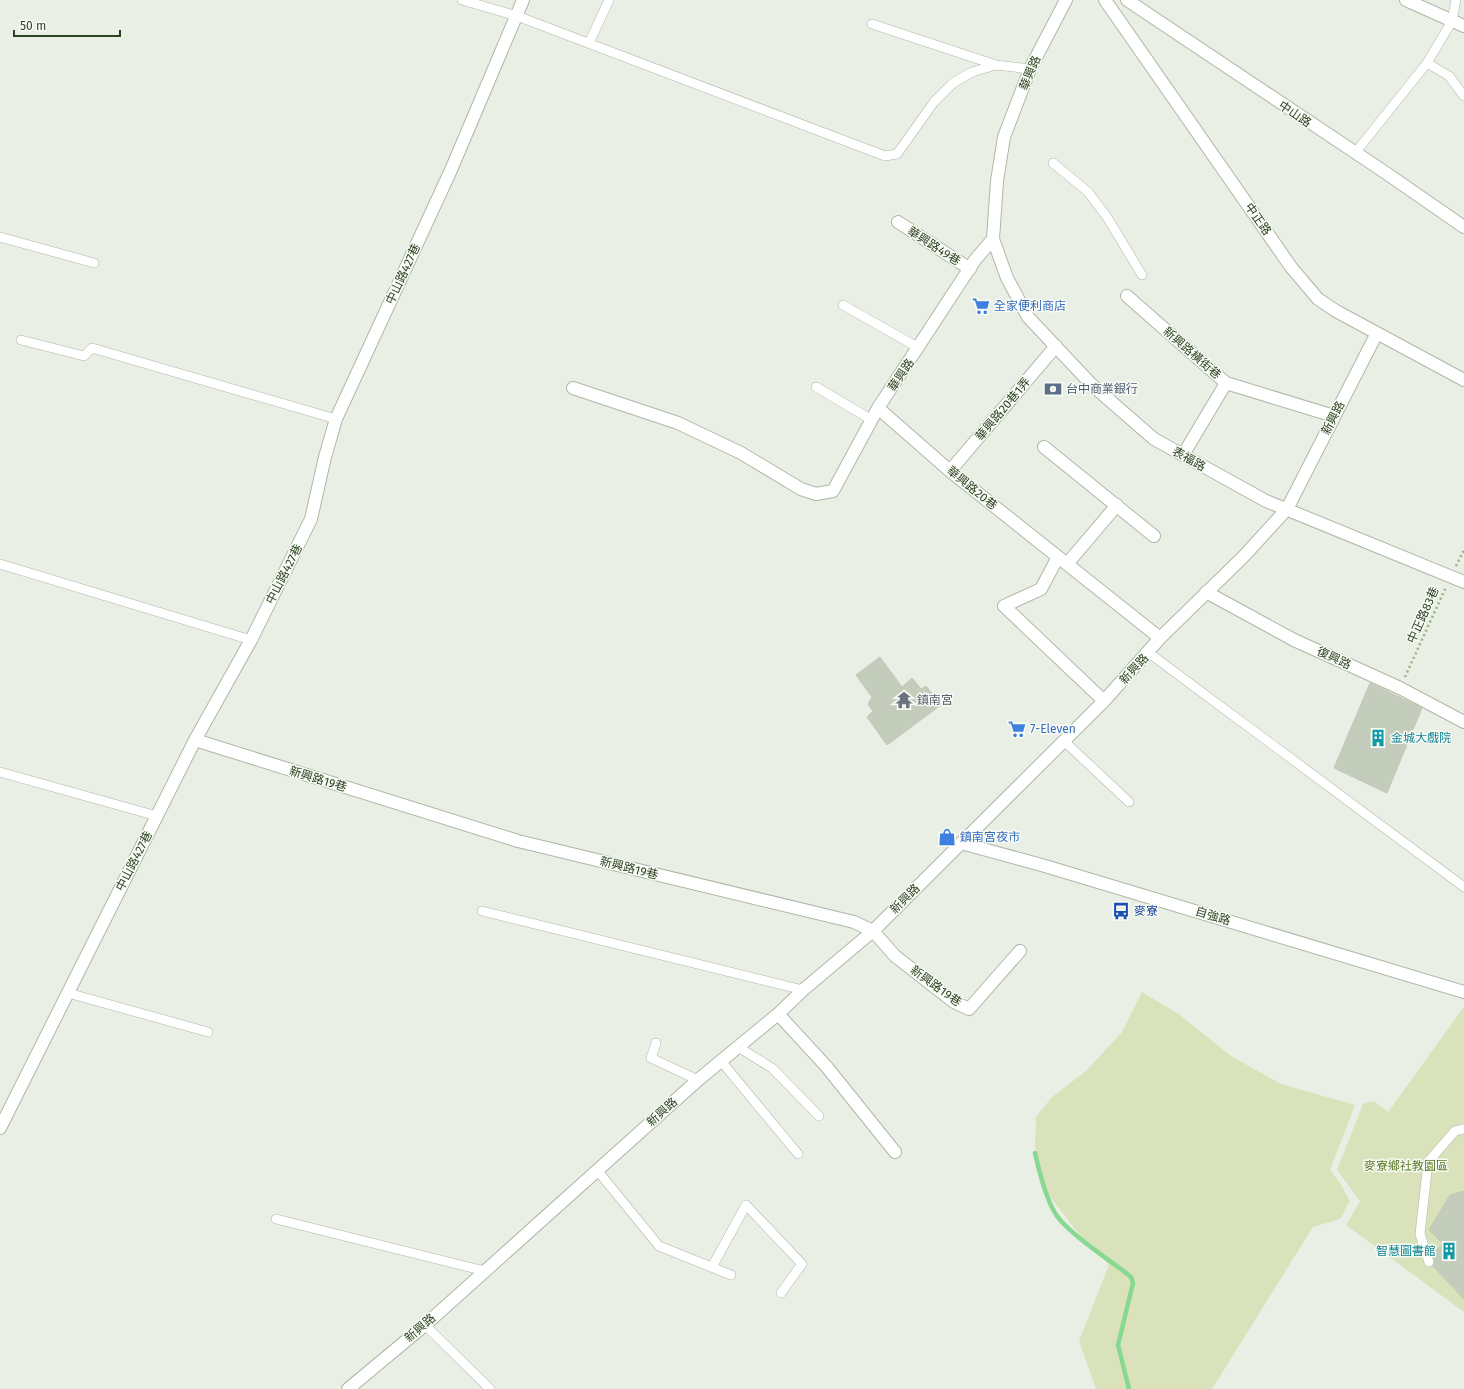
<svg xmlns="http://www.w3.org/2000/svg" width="1464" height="1389" font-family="'Fira Sans','Noto Sans TC',sans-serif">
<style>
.green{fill:#d9e2bb}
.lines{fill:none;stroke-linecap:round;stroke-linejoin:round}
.stream{stroke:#87d991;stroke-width:4.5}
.building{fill:#c4cdbc;stroke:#bfc9b6}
.service-casing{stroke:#adb8a6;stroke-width:10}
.minor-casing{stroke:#adb8a6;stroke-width:14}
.path{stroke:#94b682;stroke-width:2.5;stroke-dasharray:2 3;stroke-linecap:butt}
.service{stroke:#fff;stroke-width:9}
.minor{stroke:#fff;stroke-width:12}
.labels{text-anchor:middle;stroke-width:3;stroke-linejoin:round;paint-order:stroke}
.street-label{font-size:12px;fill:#2c4321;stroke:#f8fbf5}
.shop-label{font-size:12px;fill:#366cbe;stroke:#f8fbf5;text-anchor:start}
.service-label{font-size:12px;fill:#4e5e75;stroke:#f8fbf5;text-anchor:start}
.worship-label{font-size:12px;fill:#5b616d;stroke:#f8fbf5;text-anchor:start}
.culture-label{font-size:12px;fill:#0d838f;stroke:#f8fbf5;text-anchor:start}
.transit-label{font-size:12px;fill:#164399;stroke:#f8fbf5;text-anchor:start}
.park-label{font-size:12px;fill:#5c7926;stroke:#f8fbf5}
</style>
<rect width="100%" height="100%" fill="#e9efe4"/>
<path class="green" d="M1142 992 1180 1015 1231 1056 1281 1084 1355 1105 1330 1170 1340 1183 1350 1201 1340 1219 1313 1227 1212 1389H1096L1079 1341 1109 1265 1078 1233 1045 1190 1035 1152 1036 1117 1051 1098 1087 1070 1122 1032Z
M1464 1007V1312L1346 1225 1360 1201 1337 1170 1363 1104 1374 1101 1388 1112Z"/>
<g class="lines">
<path class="stream" d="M1035 1153C1039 1171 1048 1208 1061 1221 1081 1243 1108 1258 1131 1277L1133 1283 1118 1345 1129 1389"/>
</g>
<path class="building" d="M880 657 902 687 912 678 921 689 926 686 941 705 887 745 867 717 873 711 868 704 872 697 856 675Z
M1370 683 1422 708 1387 793 1334 768Z
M1464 1191V1299L1433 1266 1435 1263 1433 1253 1443 1244 1429 1230 1450 1195Z"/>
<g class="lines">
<g class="service-casing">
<path id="service" d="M462 0 517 16 885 156 897 154 934 102 953 83 972 72 996 65 1030 69
M872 24 996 65
M589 43 609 0
M1427 63 1449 76 1464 96
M1355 153 1427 63 1452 21 1456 0
M1053 163 1088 192 1107 217 1142 275
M0 237 94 263
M843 305 919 348
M21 340 84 356 92 348 336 419
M816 387 872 420
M0 564 251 640
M1149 653 1464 887
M1064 741 1129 802
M0 772 157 816
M482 911 803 990
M68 993 208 1032
M656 1043 651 1058 698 1080
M738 1047 772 1068 819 1116
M721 1061 798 1154
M597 1170 659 1246 731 1275
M276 1219 485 1271
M1429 1262 1420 1234 1428 1162 1455 1131 1464 1129
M712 1267 746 1205 802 1264 781 1293
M425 1325 490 1389"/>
</g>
<g class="minor-casing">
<path id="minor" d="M1105 0 1291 267 1318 299 1336 311 1464 380
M1127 0 1386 173 1464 227
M1406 0 1464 26
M898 222 970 269
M993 239 1007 278 1028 317 1092 385 1154 439 1266 501 1464 582
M1127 296 1226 383 1334 416
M573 388 678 423 741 453 801 489 816 494 833 491 878 408 975 260 993 239 997 181 1004 137 1030 69 1066 0
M878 408 950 471 1160 638
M1044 447 1154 536
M1183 455 1226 383
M950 471 1056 346
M1058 557 1041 589 1004 606 1104 701
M1067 564 1117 505
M1206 592 1294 640 1400 688 1464 722
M195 740 518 841 854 922 873 931 895 956 954 1002 969 1009 1020 951
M961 843 1045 866 1464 992
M778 1014 826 1066 895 1152
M0 1128 195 740 251 640 311 519 325 457 336 419 451 170 523 0
M348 1389 425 1325 698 1080 778 1014 803 990 873 931 1104 701 1160 638 1244 556 1287 509 1377 333"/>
</g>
<path class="path" d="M1456 566 1464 550
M1405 677 1446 587"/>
<use href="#service" class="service"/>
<use href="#minor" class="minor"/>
</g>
<defs>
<g id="supermarket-bare" transform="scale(1.38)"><path d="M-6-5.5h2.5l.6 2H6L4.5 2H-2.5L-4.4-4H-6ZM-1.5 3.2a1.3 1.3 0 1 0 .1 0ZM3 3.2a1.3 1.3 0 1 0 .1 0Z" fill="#3f7fe0" stroke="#f8fbf5" stroke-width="2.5" paint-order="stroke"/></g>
<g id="bank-bare" transform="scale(1.38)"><path d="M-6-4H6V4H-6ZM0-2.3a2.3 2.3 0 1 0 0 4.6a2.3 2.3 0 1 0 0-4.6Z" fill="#5c6f8a" stroke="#f8fbf5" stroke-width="2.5" paint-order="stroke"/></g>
<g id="temple-bare" transform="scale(1.38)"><path d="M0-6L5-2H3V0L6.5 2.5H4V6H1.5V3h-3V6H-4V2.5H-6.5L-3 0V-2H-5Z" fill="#6b7280" stroke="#f8fbf5" stroke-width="2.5" paint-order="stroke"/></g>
<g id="building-bare" transform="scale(1.38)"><path d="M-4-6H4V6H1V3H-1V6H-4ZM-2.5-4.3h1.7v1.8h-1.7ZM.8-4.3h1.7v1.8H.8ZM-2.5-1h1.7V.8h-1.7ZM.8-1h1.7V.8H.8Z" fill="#0f9aa8" stroke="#f8fbf5" stroke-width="2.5" paint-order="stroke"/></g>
<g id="shop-bare" transform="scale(1.38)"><path d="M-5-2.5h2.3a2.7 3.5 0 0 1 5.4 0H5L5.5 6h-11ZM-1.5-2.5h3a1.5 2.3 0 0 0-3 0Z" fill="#3f7fe0" stroke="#f8fbf5" stroke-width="2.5" paint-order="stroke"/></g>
<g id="bus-bare" transform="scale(1.38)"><path d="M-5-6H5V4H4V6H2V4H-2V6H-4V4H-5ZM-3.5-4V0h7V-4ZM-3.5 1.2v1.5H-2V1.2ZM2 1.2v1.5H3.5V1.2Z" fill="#1a4fb4" stroke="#f8fbf5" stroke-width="2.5" paint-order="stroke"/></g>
</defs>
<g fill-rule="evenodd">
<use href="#supermarket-bare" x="981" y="306"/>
<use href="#bank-bare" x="1053" y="389"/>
<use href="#temple-bare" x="904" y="700"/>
<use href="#supermarket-bare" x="1017" y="729"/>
<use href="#building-bare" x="1378" y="738"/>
<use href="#shop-bare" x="947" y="837"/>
<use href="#bus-bare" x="1121" y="911"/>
<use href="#building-bare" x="1449" y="1251"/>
</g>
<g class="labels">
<g class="street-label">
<text transform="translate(1030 73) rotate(-67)" y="4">華興路</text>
<text transform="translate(1295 114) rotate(34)" y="4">中山路</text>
<text transform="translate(1258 219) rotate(55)" y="4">中正路</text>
<text transform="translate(934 246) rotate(33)" y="4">華興路49巷</text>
<text transform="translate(403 274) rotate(-65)" y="4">中山路427巷</text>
<text transform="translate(1192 353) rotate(41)" y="4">新興路橫街巷</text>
<text transform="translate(901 375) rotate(-56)" y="4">華興路</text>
<text transform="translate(1003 409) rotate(-50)" y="4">華興路20巷1弄</text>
<text transform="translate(1333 418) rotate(-63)" y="4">新興路</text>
<text transform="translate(1189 459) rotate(29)" y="4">表福路</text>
<text transform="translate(972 488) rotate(39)" y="4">華興路20巷</text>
<text transform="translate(284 574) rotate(-63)" y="4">中山路427巷</text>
<text transform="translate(1423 615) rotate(-66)" y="4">中正路83巷</text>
<text transform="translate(1334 658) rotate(25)" y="4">復興路</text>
<text transform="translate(1134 669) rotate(-47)" y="4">新興路</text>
<text transform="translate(318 779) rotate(17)" y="4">新興路19巷</text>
<text transform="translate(134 861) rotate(-63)" y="4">中山路427巷</text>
<text transform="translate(629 868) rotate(14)" y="4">新興路19巷</text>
<text transform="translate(905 899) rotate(-45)" y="4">新興路</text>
<text transform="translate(1213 916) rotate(17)" y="4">自強路</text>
<text transform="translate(936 986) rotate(36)" y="4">新興路19巷</text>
<text transform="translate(662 1112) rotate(-42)" y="4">新興路</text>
<text transform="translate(420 1328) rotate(-41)" y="4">新興路</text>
</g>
<g class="shop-label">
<text x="994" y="310">全家便利商店</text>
<text x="1030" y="733">7-Eleven</text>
<text x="960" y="841">鎮南宮夜市</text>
</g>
<g class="service-label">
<text x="1066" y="393">台中商業銀行</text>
</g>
<g class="worship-label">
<text x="917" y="704">鎮南宮</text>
</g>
<g class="culture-label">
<text x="1391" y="742">金城大戲院</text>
<text x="1436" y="1255" text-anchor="end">智慧圖書館</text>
</g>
<g class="transit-label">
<text x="1134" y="915">麥寮</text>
</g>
<g class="park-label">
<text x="1406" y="1170">麥寮鄉社教園區</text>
</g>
</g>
<path d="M14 30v6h106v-6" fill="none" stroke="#2c4321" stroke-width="2"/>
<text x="20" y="30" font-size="12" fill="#2c4321" stroke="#f8fbf5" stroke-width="3" paint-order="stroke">50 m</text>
</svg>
